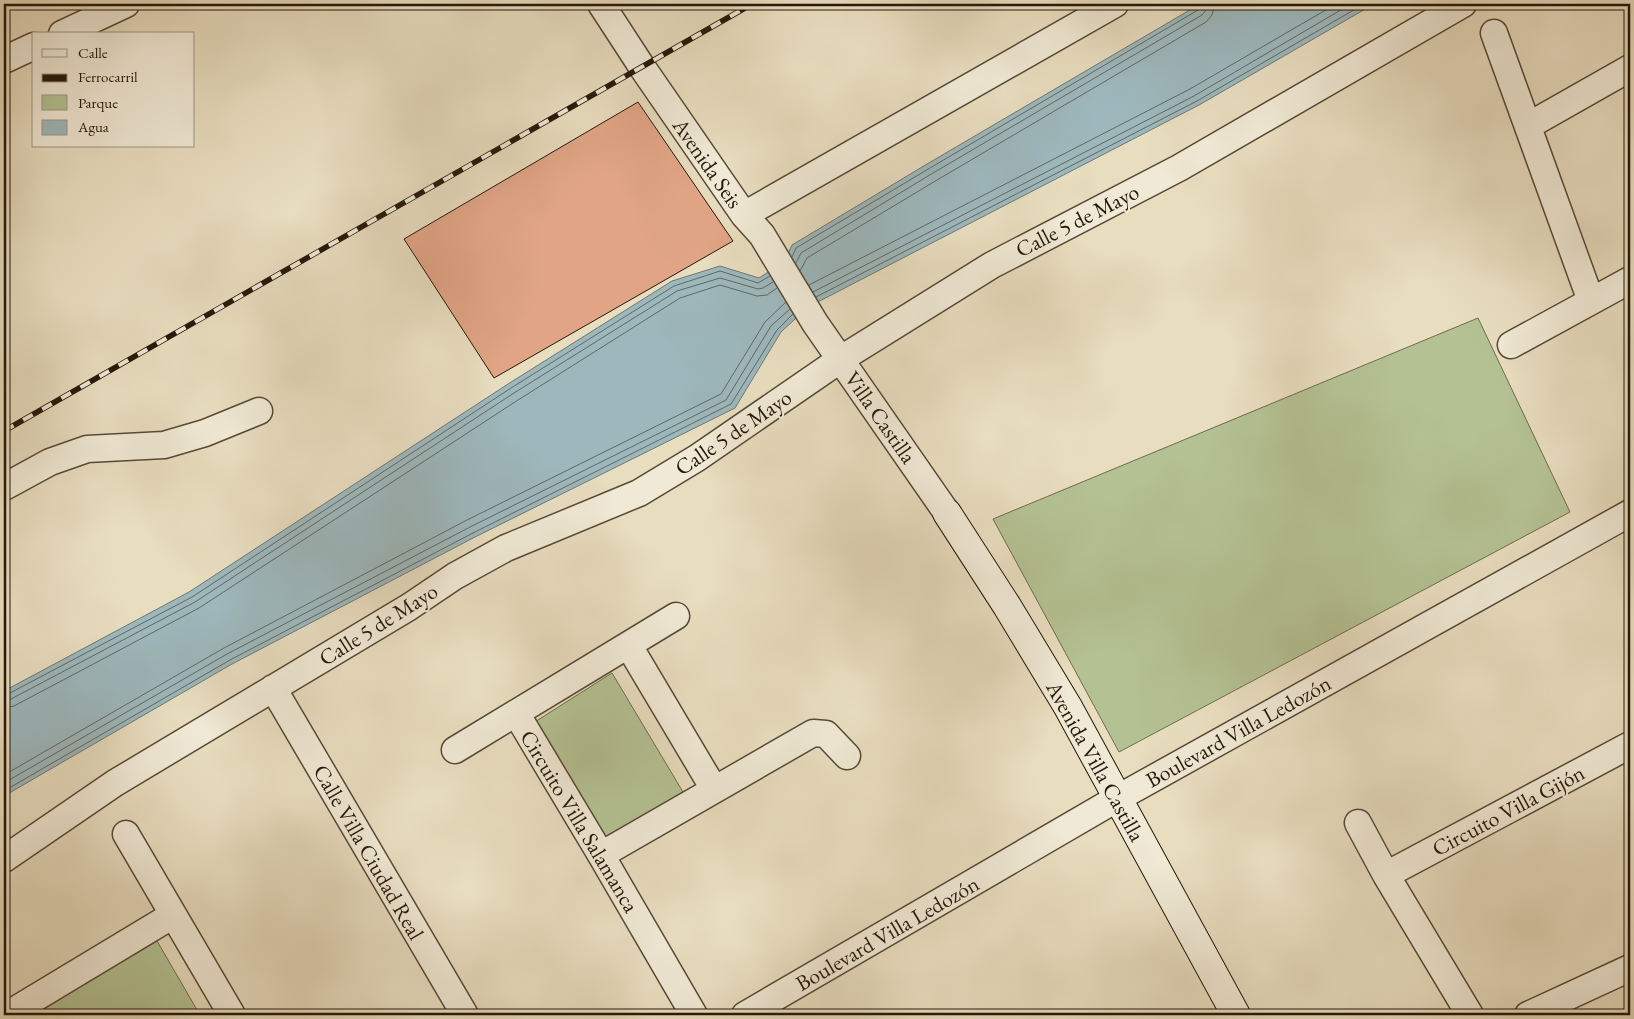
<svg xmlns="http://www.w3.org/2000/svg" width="1634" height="1019" font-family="'EB Garamond',serif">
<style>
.green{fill:#b4c193;stroke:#6c6c4e}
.water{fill:#9db8bd;stroke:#6d7875}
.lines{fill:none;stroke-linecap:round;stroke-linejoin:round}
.shore{stroke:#616863;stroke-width:1}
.building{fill:#e1a586;stroke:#251809}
.street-casing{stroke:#564936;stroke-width:29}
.secondary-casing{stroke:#251809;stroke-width:30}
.street{stroke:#f0e9d5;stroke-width:26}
.secondary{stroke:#f0e9d5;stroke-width:28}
.rail-casing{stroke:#251809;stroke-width:5.5}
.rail{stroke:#f0e9d5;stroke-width:4;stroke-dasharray:11;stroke-linecap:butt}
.labels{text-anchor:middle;stroke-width:4;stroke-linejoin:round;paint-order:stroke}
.street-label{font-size:22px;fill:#251809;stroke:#f0e9d5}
</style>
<rect width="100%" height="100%" fill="#e8ddbf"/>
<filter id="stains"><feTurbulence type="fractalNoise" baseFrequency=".004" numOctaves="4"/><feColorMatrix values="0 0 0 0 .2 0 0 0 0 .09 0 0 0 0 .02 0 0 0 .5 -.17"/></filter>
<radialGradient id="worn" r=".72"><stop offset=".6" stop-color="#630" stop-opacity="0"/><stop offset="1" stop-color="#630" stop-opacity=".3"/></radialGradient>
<path class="green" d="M1478 318 1570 512 1119 752 993 519Z
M612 673 683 792 606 839 530 725Z
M157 941 200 1015H31Z"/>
<path class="water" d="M1200 4H1374L1199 105 808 307 781 332 735 408 475 537 232 664 4 796V691L189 592 508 384 672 281 720 266 759 278 784 262 792 245 927 164Z"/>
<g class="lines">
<path class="shore" d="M792 257 796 248 930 168 1198 10 1201 7V4
M796 263 801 253 933 173 1202 15 1206 10 1207 4
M800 271 807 258 937 180 1206 22 1212 15 1215 4
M809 285 1190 89 1336 4
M813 292 1194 96 1351 4
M816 297 1197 101 1364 4
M4 695 8 694 192 597 511 388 674 286 720 271 758 283 770 276
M4 701 11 699 195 602 514 393 677 291 720 278 758 289 763 288 773 282
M4 708 14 706 199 608 518 400 680 298 720 285 757 296 767 295 777 288
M4 775 224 648 467 520 721 394 765 322 786 302
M4 783 227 654 470 527 726 400 771 326 790 309
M4 791 230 660 473 533 731 404 777 330 793 314"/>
</g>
<path class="building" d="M638 102 733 241 494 378 404 239Z"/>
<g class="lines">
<g class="street-casing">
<path id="street" d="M601 4 642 67 744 215 762 235 815 323 947 513
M1494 33 1591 301
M62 34 126 4
M4 60 34 46
M1528 126 1630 68
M744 215 1115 4
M1511 345 1630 280
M4 487 50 462 87 449 164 445 205 433 259 411
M629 646 714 789
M273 688 465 1015
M516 713 601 855 694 1015
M455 750 676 616
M1358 823 1386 875 1470 1015
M126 834 232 1015
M601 855 813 733 826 734 847 756
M4 859 115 783 409 607 455 576 506 548 639 493 697 458 841 359 992 265 1179 168 1463 4
M1386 875 1630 745
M7 1015 173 915
M745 1015 1118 798 1630 513
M1528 1015 1630 968"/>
</g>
<g class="secondary-casing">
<path id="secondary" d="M947 513 1007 606 1068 707 1236 1015"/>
</g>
<use href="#street" class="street"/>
<use href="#secondary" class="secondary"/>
<g class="rail-casing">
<path id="rail" d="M4 431 752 4"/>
</g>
<use href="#rail" class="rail"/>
</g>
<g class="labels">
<g class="street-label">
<text transform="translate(708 163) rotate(55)" y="8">Avenida Seis</text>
<text transform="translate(1077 220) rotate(-27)" y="8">Calle 5 de Mayo</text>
<text transform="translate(881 417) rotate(55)" y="8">Villa Castilla</text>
<text transform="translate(733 432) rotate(-34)" y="8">Calle 5 de Mayo</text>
<text transform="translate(378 624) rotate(-32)" y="8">Calle 5 de Mayo</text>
<text transform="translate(1238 731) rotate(-29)" y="8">Boulevard Villa Ledozón</text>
<text transform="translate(1096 761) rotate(61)" y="8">Avenida Villa Castilla</text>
<text transform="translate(1508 810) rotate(-28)" y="8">Circuito Villa Gijón</text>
<text transform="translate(580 821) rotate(59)" y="8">Circuito Villa Salamanca</text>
<text transform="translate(369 852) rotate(60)" y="8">Calle Villa Ciudad Real</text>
<text transform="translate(887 933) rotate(-30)" y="8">Boulevard Villa Ledozón</text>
</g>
</g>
<rect width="1634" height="1019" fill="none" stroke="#e8ddbf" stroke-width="20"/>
<rect x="5" y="5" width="1624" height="1009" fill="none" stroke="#251809" stroke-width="2.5"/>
<rect x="10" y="10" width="1614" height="999" fill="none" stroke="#251809"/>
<rect x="32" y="32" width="162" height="115" fill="#f0e9d5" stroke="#9f9583"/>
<rect x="42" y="49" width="25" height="8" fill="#f0e9d5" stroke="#9f9583"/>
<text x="78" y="58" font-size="15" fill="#251809">Calle</text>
<rect x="42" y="74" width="25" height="8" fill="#251809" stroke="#9f9583"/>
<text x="78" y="82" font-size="15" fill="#251809">Ferrocarril</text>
<rect x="42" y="95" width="25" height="15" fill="#b4c193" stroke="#9f9583"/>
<text x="78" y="108" font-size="15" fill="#251809">Parque</text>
<rect x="42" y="120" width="25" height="15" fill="#9db8bd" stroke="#9f9583"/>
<text x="78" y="132" font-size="15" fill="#251809">Agua</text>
<rect width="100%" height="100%" filter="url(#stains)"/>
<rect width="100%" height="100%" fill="url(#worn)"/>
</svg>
